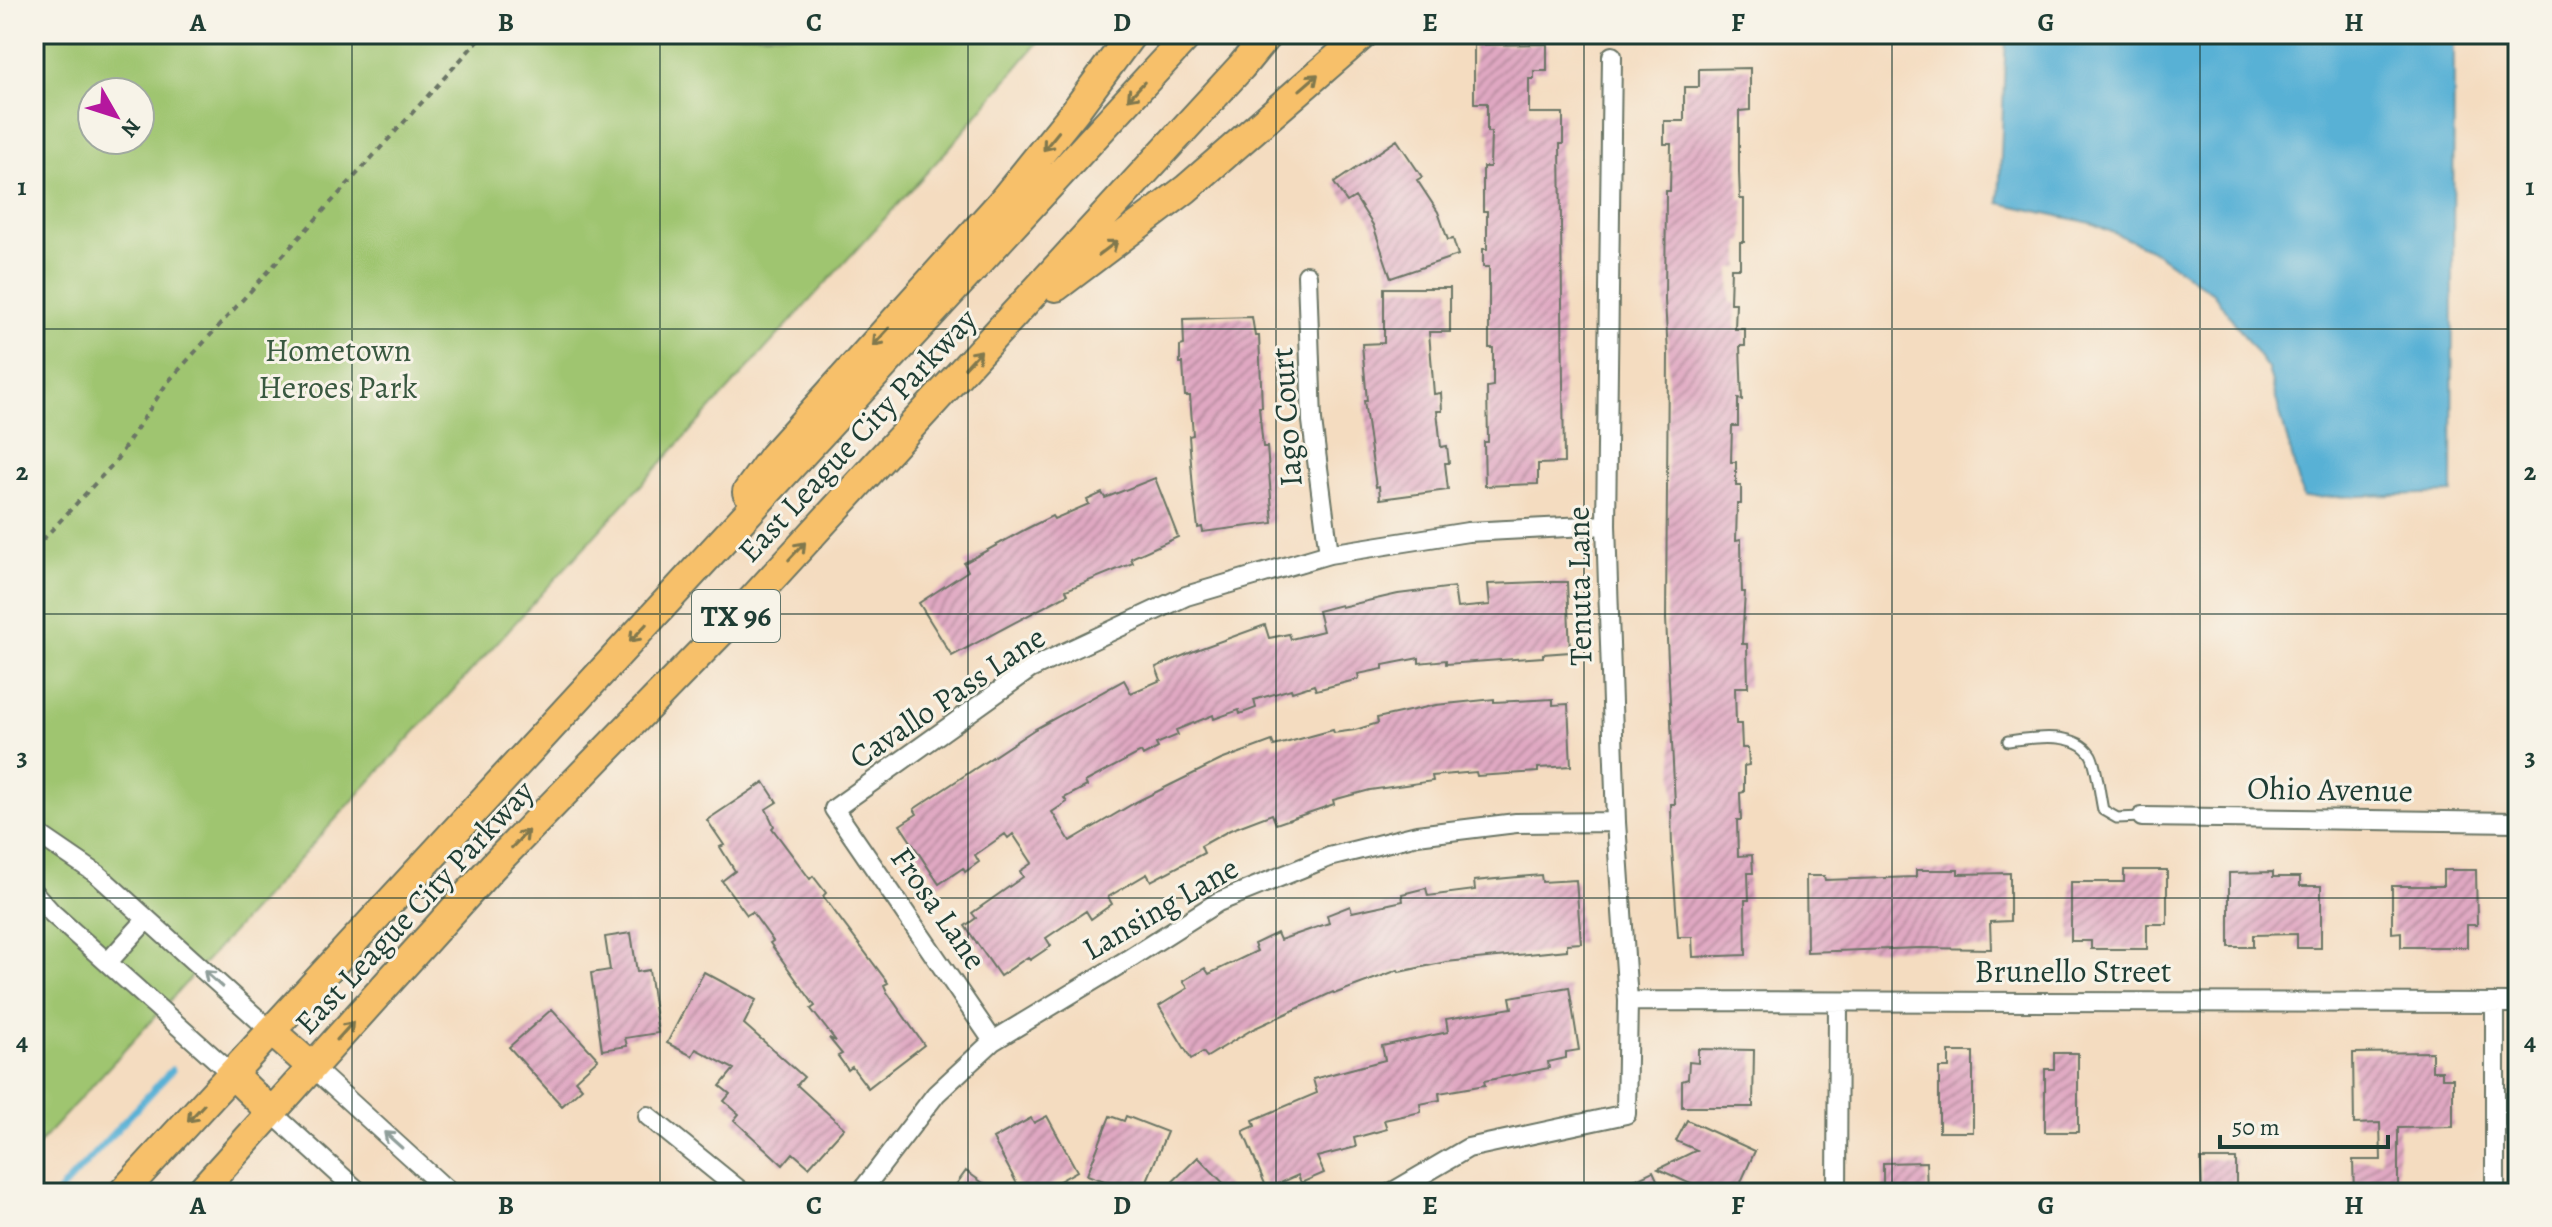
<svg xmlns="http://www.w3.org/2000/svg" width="2552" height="1227" font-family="Alegreya,serif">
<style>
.park{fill:#9fc56f;stroke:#5f8152;stroke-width:2;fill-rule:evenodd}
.water{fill:#58b1d5;stroke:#3c7784;stroke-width:2}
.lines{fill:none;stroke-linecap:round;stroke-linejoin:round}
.stream{stroke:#58b1d5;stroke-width:7}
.building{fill:url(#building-hatch)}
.service-casing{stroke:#6a7565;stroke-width:13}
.minor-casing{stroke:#6a7565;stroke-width:22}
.primary-casing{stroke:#6a7565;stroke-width:32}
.path{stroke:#6a7565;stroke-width:4;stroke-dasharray:6 6;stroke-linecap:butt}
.service{stroke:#fff;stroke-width:9}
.minor{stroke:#fff;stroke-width:18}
.primary{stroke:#f7c06b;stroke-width:28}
.oneway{stroke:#80784d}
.oneway2{stroke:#8f9e9a}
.grid{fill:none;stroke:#1f3d34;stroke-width:2;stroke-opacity:0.55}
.labels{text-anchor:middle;stroke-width:6;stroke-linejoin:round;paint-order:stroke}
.shield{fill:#f7f3e8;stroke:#60746a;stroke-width:2}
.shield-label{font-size:30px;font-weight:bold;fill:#1f3d34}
.park-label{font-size:32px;fill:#395840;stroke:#f7f3e8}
.street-label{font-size:32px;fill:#1f3d34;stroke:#f7f3e8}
.neatline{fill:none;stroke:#1f3d34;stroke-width:3}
.grid-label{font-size:26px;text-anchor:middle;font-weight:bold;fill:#1f3d34}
</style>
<defs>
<pattern id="building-hatch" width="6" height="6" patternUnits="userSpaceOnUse" patternTransform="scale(2)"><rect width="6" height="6" fill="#e0a8c2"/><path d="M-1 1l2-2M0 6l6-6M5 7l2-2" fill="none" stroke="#b58a9e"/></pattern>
</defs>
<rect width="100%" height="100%" fill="#f7f3e8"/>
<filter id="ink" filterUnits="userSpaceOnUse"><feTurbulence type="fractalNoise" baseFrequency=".0125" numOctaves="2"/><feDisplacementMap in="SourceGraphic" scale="16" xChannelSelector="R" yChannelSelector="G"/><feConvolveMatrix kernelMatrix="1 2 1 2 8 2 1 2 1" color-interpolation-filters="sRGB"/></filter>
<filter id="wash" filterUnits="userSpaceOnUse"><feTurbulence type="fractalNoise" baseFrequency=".006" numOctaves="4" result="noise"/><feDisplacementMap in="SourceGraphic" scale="32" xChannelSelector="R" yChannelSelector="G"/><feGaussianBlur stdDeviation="1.8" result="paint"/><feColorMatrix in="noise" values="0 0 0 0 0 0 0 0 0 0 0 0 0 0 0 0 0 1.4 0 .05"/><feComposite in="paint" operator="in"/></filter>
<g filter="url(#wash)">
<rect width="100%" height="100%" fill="#f4dcc0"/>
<path class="park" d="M34 34H1045L951 146 34 1149ZM92 92H140V140H92Z"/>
<path class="water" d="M2006 34H2454L2452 493 2303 498 2268 369 2213 293 2150 249 2091 223 1999 203Z"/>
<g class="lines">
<path class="stream" d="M58 1193 172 1070"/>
</g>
<g id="blocks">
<path class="building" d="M1547 44V71H1534V79H1529V113H1563V144H1560L1564 463 1538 464V484L1485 486 1484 442H1488L1487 387 1493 386V348H1489V267H1483V249H1487V211H1483V167H1490L1491 132H1487V103H1474V45Z
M1750 68V110L1739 111V172L1740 199H1744V242H1740V268H1731L1730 303H1736L1735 329H1745V346H1740L1742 400 1738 399V426H1732L1731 462H1736V486H1741V504H1737L1736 540 1741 539 1742 592H1745L1742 644H1747L1748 687H1735L1736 724H1741L1742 748H1748L1749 765 1744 766V792L1740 793 1741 820H1737L1738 856 1752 855 1753 873H1748L1749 900H1745L1746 955 1693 957 1692 937H1678L1672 849 1671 804H1675L1666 619 1668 354 1665 300 1666 191H1670L1671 144H1664V121H1684V87H1699V69Z
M1397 140 1422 177 1417 180 1438 212 1448 240 1453 239 1458 255 1391 278 1373 225 1355 197 1347 202 1334 183Z
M1384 288H1450V332H1429L1434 394 1441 393 1442 411H1437L1441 447 1447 446 1449 463H1445L1448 490 1380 499 1379 486 1376 487 1364 401H1367L1362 344 1384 343Z
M1252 317 1255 336H1259L1262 407H1259L1263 447H1267L1273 523 1203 532 1202 527 1198 528 1193 489 1189 436 1193 435 1190 396H1185L1183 363H1180V346L1184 345 1183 319Z
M1155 478 1178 537 1131 558 1133 563 1066 590 1068 594 952 656 919 603 968 571 964 563 1026 529 1052 516 1054 519 1089 504 1087 500 1102 493 1105 498Z
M1540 582H1567L1570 652 1543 654V657L1446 664V660L1419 663V658L1383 665V669L1358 674 1359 679 1316 690 1314 685 1292 692 1291 689 1254 700 1256 708 1240 714 1239 710 1214 719 1213 715 1176 730 1178 735 1156 744 1158 748 1143 756 1141 752 1085 782 1087 786 1064 798 1067 802 1052 812 1070 841 1136 802 1221 760 1272 741 1274 746 1333 730 1334 733 1355 730 1378 723 1377 718 1436 705 1494 699V702L1553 699V705L1568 704 1571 766 1538 768V772L1477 776 1476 772 1432 776 1433 781 1370 790 1333 800 1334 804 1276 824 1272 814 1230 830 1201 846 1204 853 1151 881 1147 874 1108 897 1112 904 1091 919 1086 911 1046 938 1051 946 1030 960 1028 957 1000 976 965 926 976 918 972 913 1023 877 1020 871 1032 863 1013 834 1008 838 1005 834 975 855 979 862 965 872 963 868 939 884 900 825 917 814 914 809 1035 729 1124 680 1131 693 1161 680 1156 667 1199 649 1265 625 1269 638 1289 634 1291 639 1323 631 1318 611 1341 605V607L1398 594 1454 587 1457 608 1490 605 1488 584Z
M764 782 777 802 766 809 774 826 772 828 810 879 813 876 826 893 823 896 888 983 884 985 887 992 924 1045 868 1088 852 1067 848 1070 838 1056 842 1054 829 1038 836 1041 811 1009 815 1006 770 943 773 941 752 912 747 915 722 881 735 871 720 847 724 845 707 820Z
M1916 870H1958V874L2010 873V921L1990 922 1991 949 1920 948 1807 952 1806 876H1824L1825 880 1916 877Z
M2124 870H2167V924H2147V949H2091V941H2071V882H2124Z
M2443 870H2476L2477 925H2467V947H2401V932L2392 933V886H2443Z
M2273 872V877H2300V886H2321V948H2297V934L2253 935V947H2229V873Z
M1541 875 1542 882 1576 880 1581 943 1567 944V950L1446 962 1399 972 1398 970 1334 994 1333 992 1253 1029 1207 1057 1203 1052 1191 1059 1159 1006 1188 988 1183 981 1205 968 1209 974 1257 951 1254 944 1277 933 1280 940 1329 923 1327 915 1350 906 1352 912 1403 901 1402 894 1426 888 1428 896 1475 890 1474 881Z
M631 933 637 972 649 970 658 1033 625 1038 627 1046 602 1050 591 973 610 970 605 937Z
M704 972 756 1000 744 1024 804 1077 797 1085 844 1128 809 1167 793 1153 783 1165 734 1120 739 1114 724 1101 730 1094 720 1086 734 1069 696 1049 692 1056 667 1043Z
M1569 987 1579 1050 1566 1052V1058L1548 1062 1549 1068 1484 1081 1485 1085 1439 1093 1440 1100 1420 1104 1421 1112 1384 1120 1387 1129 1354 1138 1356 1147 1317 1157 1324 1173 1301 1183 1298 1175 1267 1189 1243 1131 1255 1126 1253 1120 1317 1093 1313 1079 1385 1060 1382 1046 1448 1032 1446 1019 1512 1008 1510 997Z
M552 1009 598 1059 575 1080 582 1088 562 1106 509 1047Z
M1698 1049 1754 1050 1753 1107H1682V1081L1688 1079 1689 1062 1698 1063Z
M1949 1052H1973V1132H1939V1068H1949Z
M2432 1052V1071H2442V1078H2453V1127L2398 1128V1193H2354L2353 1160H2381L2380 1123 2354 1124 2353 1053Z
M2054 1053H2078V1132H2045V1069H2054Z
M1047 1116 1077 1171 1047 1188 1050 1193H1022L993 1139 1031 1118 1034 1123Z
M1110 1116 1124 1121 1126 1116 1167 1132 1142 1193H1117L1119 1186 1087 1175Z
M1687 1120 1755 1151 1736 1193H1710L1658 1169 1697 1150 1676 1141Z
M1198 1157 1233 1193H1161Z
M2201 1159H2236V1193H2202Z
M1926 1162 1927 1193H1883V1163Z
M966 1171 997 1193H950Z
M1653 1171 1663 1193H1607Z"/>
</g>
</g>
<g filter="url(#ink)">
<use href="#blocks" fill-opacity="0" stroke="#6a7565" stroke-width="2"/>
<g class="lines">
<g class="service-casing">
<path id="service" d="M2008 741C2031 738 2076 730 2091 755 2097 766 2100 797 2103 810L2117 818 2142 817"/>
</g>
<g class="minor-casing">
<path id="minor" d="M1307 275 1312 421 1329 554
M2142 817 2518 822
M34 831 97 874 271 1031
M34 893 52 913 232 1074
M108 962 147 919
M1628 1001 2518 1003
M993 1041 834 809 1030 669 1186 596 1329 554 1468 532 1606 525
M312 1067 450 1193
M271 1112 360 1193
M648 1116 743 1193
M860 1193 936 1094 993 1041 1127 960 1218 902 1329 857 1417 835 1516 823 1616 822
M1391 1193 1468 1148 1626 1114 1628 1001 1616 822 1606 525 1612 56
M1837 1193 1838 1003
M2495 1193V1003"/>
</g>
<g class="primary-casing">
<path id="primary" d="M1056 287 1186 189 1364 34
M747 492 773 456 1000 204 1075 111 1132 34
M271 1031 312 1067
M232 1074 271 1112
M122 1193 1189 34
M199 1193 493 866 751 601 1241 67 1268 34"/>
</g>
<path class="path" d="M34 549 115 462 167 383 484 34"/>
<use href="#service" class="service"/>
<use href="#minor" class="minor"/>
<use href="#primary" class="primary"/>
</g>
<defs><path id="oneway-shaft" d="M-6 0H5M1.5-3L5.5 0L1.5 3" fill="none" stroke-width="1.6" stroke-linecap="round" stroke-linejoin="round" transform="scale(2)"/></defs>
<g class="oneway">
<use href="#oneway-shaft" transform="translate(1309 82) rotate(-41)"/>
<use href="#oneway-shaft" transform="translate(1136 91) rotate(133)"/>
<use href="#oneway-shaft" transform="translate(1051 141) rotate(129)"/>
<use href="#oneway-shaft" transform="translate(1108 248) rotate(-37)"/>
<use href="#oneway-shaft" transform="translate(881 337) rotate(132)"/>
<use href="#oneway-shaft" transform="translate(973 359) rotate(-47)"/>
<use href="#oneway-shaft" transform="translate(797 551) rotate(-47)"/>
<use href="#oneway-shaft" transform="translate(638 633) rotate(133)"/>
<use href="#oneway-shaft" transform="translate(520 839) rotate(-46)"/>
<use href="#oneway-shaft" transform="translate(345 1031) rotate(-48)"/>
<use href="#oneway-shaft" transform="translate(196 1113) rotate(133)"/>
</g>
<g class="oneway2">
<use href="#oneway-shaft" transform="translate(213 979) rotate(-138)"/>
<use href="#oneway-shaft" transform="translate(393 1140) rotate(-138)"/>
</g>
</g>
<path class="grid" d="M352 34V1193M660 34V1193M968 34V1193M1276 34V1193M1584 34V1193M1892 34V1193M2200 34V1193M34 329H2518M34 614H2518M34 898H2518"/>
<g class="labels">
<rect class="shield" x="692" y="590" width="88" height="52" rx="6"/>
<g class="shield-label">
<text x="736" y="626">TX 96</text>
</g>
<g class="park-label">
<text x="338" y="361">Hometown<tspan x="338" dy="37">Heroes Park</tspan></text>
</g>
<g class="street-label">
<text transform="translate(1286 417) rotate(-94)" y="11">Iago Court</text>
<text transform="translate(857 435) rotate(-47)" y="11">East League City Parkway</text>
<text transform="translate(1579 586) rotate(-91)" y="11">Tenuta Lane</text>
<text transform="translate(947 697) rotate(-34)" y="11">Cavallo Pass Lane</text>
<text transform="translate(2330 789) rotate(1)" y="11">Ohio Avenue</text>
<text transform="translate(414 907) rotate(-47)" y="11">East League City Parkway</text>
<text transform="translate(939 908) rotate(55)" y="11">Frosa Lane</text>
<text transform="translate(1160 908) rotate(-30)" y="11">Lansing Lane</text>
<text x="2073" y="982">Brunello Street</text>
</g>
</g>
<rect width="2552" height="1227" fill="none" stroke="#f7f3e8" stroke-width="88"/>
<g transform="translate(116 116) rotate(129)"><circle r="38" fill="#f7f3e8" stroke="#a1aaa0" stroke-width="2"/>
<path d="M0-6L14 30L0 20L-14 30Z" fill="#b5179e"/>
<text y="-12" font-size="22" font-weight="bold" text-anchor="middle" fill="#1f3d34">N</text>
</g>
<path d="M2220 1135v12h168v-12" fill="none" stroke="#1f3d34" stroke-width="4"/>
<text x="2232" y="1135" font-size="24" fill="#1f3d34" stroke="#f7f3e8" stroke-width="6" paint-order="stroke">50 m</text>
<rect x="44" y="44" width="2464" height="1139" class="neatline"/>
<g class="grid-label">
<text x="198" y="31">A</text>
<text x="506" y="31">B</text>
<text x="814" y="31">C</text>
<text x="1122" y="31">D</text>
<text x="1430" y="31">E</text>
<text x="1738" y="31">F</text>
<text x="2046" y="31">G</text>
<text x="2354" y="31">H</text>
<text x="22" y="195">1</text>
<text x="2530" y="195">1</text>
<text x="22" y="480">2</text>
<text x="2530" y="480">2</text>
<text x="22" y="765">3</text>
<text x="2530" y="765">3</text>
<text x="22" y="1050">4</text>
<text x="2530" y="1050">4</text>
<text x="198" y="1214">A</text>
<text x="506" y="1214">B</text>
<text x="814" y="1214">C</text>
<text x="1122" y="1214">D</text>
<text x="1430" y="1214">E</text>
<text x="1738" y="1214">F</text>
<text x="2046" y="1214">G</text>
<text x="2354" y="1214">H</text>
</g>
</svg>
